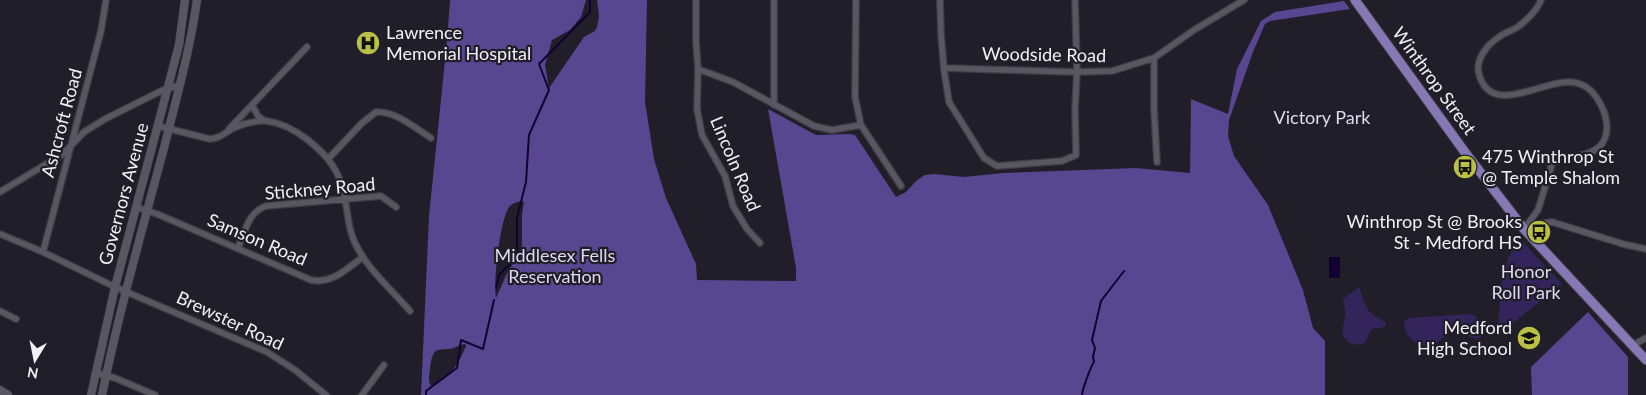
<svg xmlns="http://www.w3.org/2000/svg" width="1646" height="395" font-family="Lato,sans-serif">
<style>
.green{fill:#33255b}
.forest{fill:#574690;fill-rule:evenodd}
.water{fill:#130033}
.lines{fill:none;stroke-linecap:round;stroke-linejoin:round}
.stream{stroke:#130033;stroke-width:2}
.street-casing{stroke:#3d3b43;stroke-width:8}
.secondary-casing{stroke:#3d3b43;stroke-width:9}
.primary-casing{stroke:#3d3b43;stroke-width:11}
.street{stroke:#585661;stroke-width:5.5}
.secondary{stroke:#585661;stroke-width:8}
.primary{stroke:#8479b4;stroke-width:9}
.labels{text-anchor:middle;stroke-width:4.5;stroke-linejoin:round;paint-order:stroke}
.poi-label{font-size:18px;fill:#f1f0f7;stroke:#201e28;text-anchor:start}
.street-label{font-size:18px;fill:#f1f0f7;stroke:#201e28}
.park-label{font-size:18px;fill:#dedbf1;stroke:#201e28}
</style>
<rect width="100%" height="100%" fill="#201e28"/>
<path class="green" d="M1521 240 1562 284 1498 335C1500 308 1498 259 1521 240Z
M1359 287C1362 295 1366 310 1373 315 1379 319 1383 318 1386 324L1385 327 1372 329 1369 333 1366 342C1361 345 1357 346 1351 343 1335 335 1347 321 1345 311 1345 307 1343 303 1343 299Z
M1470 314C1477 316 1479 318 1483 324L1481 337 1477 339C1470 338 1464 332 1455 332 1446 332 1443 340 1435 344 1424 349 1411 342 1406 332 1403 326 1403 322 1408 318Z"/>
<path class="forest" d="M450 0H586L581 17 570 30 552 40 545 65 549 88 584 37 595 31 597 27 599 16 597 0H647L645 102 654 159 666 198 696 264 697 280 796 281V268L768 109 816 135 849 134 855 135 896 197 906 192 916 181 925 175 934 174 964 177 1003 173 1136 168 1190 173 1191 99 1228 114 1237 69 1261 21 1275 12 1344 1 1350 9 1270 21 1265 24 1253 52 1229 120 1228 136 1234 156 1268 205 1303 290 1313 328 1325 341V395H421L429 216 447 41ZM521 201 524 202 522 214V245L519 254 507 273 496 298C493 283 500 217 510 206 513 203 518 202 521 201ZM460 345 465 344 466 346C457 367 451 376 431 386 428 381 429 376 430 370 433 338 442 356 460 345Z
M1588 312 1628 357V395H1532L1531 367Z"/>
<path class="water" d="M1329 257H1340V278H1329Z"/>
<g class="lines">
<path class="stream" d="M496 288 499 275 517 257V218L526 182 529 135 549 90 539 64 590 12V0
M426 395V391L457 368 461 340 483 349 494 300
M1082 395C1082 390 1091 366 1094 362L1093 357 1095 348 1092 340 1101 301 1124 271"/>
<g class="street-casing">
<path id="street" d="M696 0V41L698 69 697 109 702 135 725 176 733 206 747 229 760 243
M856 0 855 97 861 125 901 186
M940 0 941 34 944 70 949 102 984 158 997 166 1062 161 1076 155 1075 109 1077 72 1075 0
M1154 58V109L1157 162
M944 68 1077 72 1112 71 1154 58 1194 30 1244 0
M698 69 733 82 814 126 832 130 861 125
M252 105 258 116 265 121
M774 105V0
M158 126 210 139C218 138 221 136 227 132 237 125 255 120 267 121 283 123 295 130 308 140 328 156 341 172 345 199 348 214 348 229 355 243 367 269 391 289 410 311
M229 129 307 47
M329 158 362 123 376 112C396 111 415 128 431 138
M0 192 63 154 84 132 105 119 163 90 180 85
M136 207 157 214 311 280C333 284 346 269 363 257
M1525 228 1539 224 1552 222 1623 244 1646 249
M1524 229 1538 210 1552 164 1560 157C1577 157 1599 155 1605 138 1609 128 1606 114 1601 105 1596 96 1591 88 1580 84 1551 72 1492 122 1479 74 1475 59 1488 44 1499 37 1505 32 1513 31 1519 26 1527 20 1538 9 1541 0
M0 234 43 252 115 287 267 352 295 370 326 395
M238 248C245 232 248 212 266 206L381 196 396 207
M43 252 101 31 106 0
M0 311 16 319
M1633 345 1646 338
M95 373 115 378 155 395
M362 395 384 365"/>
</g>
<g class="secondary-casing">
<path id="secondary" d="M0 390 8 395
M91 395 115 287 179 45 185 0
M102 395C119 312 142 230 164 148 176 99 190 51 197 0"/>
</g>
<g class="primary-casing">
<path id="primary" d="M1355 0 1464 151 1524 229 1646 360"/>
</g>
<use href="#street" class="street"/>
<use href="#secondary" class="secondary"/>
<use href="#primary" class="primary"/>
</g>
<defs>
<g id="hospital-disc" transform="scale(1.25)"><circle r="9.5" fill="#bac045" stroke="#201e28"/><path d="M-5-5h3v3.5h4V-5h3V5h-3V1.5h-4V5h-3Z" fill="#111"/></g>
<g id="bus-disc" transform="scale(1.25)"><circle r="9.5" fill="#bac045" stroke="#201e28"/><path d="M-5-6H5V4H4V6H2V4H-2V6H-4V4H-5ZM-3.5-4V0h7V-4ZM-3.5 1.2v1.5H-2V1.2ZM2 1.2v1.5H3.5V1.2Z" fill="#111"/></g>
<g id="school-disc" transform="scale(1.25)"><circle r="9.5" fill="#bac045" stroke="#201e28"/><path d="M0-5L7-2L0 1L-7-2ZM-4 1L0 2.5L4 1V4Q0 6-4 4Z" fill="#111"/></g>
</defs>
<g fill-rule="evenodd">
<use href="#hospital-disc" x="368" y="43"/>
<use href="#bus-disc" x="1465" y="167"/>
<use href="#bus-disc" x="1539" y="232"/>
<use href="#school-disc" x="1529" y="338"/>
</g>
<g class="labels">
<g class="poi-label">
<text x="386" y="39">Lawrence<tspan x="386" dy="21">Memorial Hospital</tspan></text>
<text x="1482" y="163">475 Winthrop St<tspan x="1482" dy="21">@ Temple Shalom</tspan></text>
<text x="1522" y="228" text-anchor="end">Winthrop St @ Brooks<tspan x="1522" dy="21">St - Medford HS</tspan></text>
<text x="1512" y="334" text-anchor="end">Medford<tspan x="1512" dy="21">High School</tspan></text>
</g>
<g class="street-label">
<text transform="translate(1044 55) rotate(1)" y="6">Woodside Road</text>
<text transform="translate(1434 81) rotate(54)" y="6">Winthrop Street</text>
<text transform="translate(62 123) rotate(-75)" y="6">Ashcroft Road</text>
<text transform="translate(735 164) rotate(67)" y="6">Lincoln Road</text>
<text transform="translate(320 189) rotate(-5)" y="6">Stickney Road</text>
<text transform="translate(124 194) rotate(-75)" y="6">Governors Avenue</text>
<text transform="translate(257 240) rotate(23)" y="6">Samson Road</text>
<text transform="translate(230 321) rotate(25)" y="6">Brewster Road</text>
</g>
<g class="park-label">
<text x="1322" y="124">Victory Park</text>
<text x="555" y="262">Middlesex Fells<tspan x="555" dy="21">Reservation</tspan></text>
<text x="1526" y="278">Honor<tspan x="1526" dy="21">Roll Park</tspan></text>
</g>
</g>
<g transform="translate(35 360) rotate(190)" stroke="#201e28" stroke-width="4" paint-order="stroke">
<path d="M0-4L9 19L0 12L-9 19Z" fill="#f1f0f7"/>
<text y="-8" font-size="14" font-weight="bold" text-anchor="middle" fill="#f1f0f7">N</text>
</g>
</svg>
